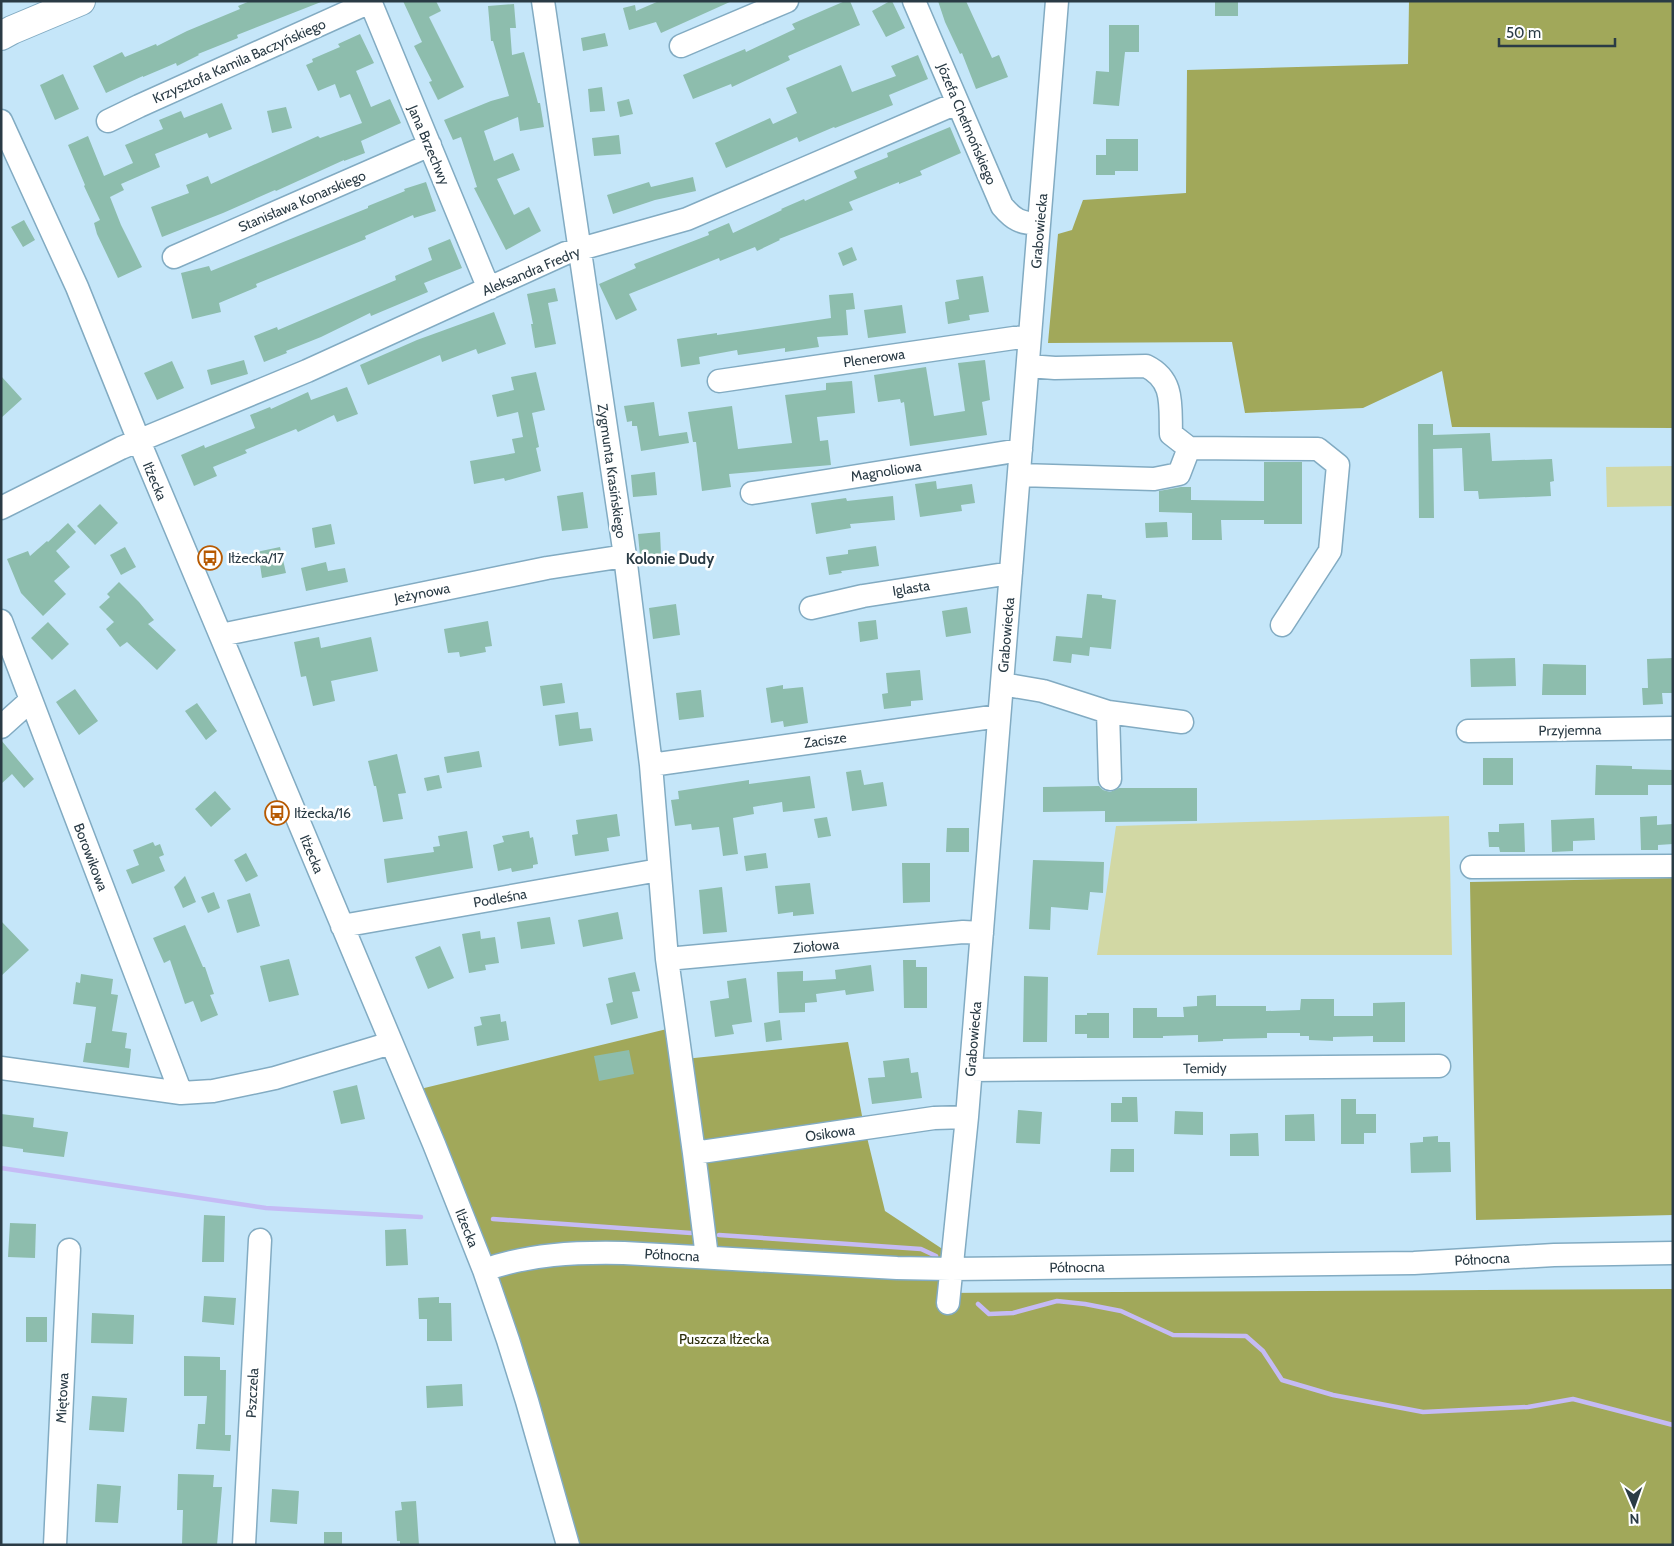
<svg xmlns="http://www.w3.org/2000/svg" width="1674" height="1546" font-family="Cabin,sans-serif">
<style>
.green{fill:#d2d8a4}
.forest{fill:#a1a85a}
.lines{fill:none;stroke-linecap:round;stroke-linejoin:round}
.stream{stroke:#c5bbf5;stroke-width:4.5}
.building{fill:#8dbdad}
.minor-casing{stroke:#82abc2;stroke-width:25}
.major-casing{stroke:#82abc2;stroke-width:30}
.minor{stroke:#fff;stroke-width:22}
.major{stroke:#fff;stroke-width:28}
.labels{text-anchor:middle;stroke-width:5;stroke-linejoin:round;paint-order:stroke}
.street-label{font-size:14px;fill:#2a3b45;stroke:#fff}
.poi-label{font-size:14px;fill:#2a3b45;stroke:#fff;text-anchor:start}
.park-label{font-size:14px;fill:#2a2c09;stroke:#fff}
.neighbourhood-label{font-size:15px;font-weight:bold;fill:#2a3b45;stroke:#fff}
</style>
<rect width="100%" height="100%" fill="#c5e6f9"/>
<path class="green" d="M1673 466V506L1607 507 1606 467Z
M1449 816 1452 955H1097L1116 826Z"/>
<path class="forest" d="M1409 1H1673V428L1452 427 1442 371 1363 408 1245 413 1232 342 1048 343 1058 234 1072 230 1083 200 1186 193 1187 70 1408 64Z
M1673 878V1215L1476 1220 1470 882Z
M671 1028 675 1060 848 1042 863 1121 885 1211 953 1256 940 1293 1673 1289V1545H568L412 1091Z"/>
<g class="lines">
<path class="stream" d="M1 1168 266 1208 421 1217
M493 1219 691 1233
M719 1235 921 1249 936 1256
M978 1304 989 1314 1013 1313 1057 1301 1085 1304 1121 1311 1173 1335 1246 1336 1263 1351 1282 1380 1333 1395 1423 1412 1528 1407 1573 1399 1673 1425"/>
</g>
<path class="building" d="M250 1 321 2 237 35 238 38 198 54 199 55 177 66 176 63 143 77V76L106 93 93 66 122 52 125 57 156 44 157 46 187 31 240 9 238 6Z
M403 1H436L441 11 429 17 464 87 438 100 429 82 432 81 414 46 422 42Z
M659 1H732L661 33 656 22 629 30 623 8 635 5 636 11Z
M845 1H850L860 25 788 56 790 60 732 87 731 84 693 99 683 75 745 49 746 52 795 29 792 24Z
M890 1H892L905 28 886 37 872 11Z
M938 1H966L992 58 999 55 1008 77 976 89 962 53 960 54 945 22Z
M1215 1H1238V16H1215Z
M514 4 516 28H510L512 55 524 52 538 103H540L544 127 520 131 518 117 484 131 494 161 513 153 520 170 497 179 514 215 529 207 541 231 506 250 474 188 477 187 461 137 453 140 444 120 491 101 509 96 493 41H491L488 6Z
M1109 25H1139V52H1125L1119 106 1093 104 1096 71 1109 72Z
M605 33 608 46 583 51 581 38Z
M360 34 374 63 356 71 371 107 390 99 401 123 361 141 365 153 344 161V160L276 191 275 190 223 213 162 237 151 207 189 193 186 185 208 176 211 184 318 136 320 138 362 123 350 94 340 98 335 84 318 91 306 65 313 62 312 59 340 47 338 44Z
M918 55 928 79 889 95 893 105 835 128 834 127 799 142 797 137 726 168 715 143 770 118 773 124 797 113 786 88 841 65 852 92 896 76 891 66Z
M63 74 79 109 55 120 40 85Z
M602 87 605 111 590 112 588 89Z
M629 99 633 114 620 117 617 102Z
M222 103 232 129 209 138 207 133 155 154 160 167 121 184 124 190 110 197 121 225 142 267 118 278 97 234 94 223 100 220 84 186 85 185 68 145 88 136 104 176 133 163 125 145 163 129 159 120 181 111 184 118Z
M286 107 292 128 272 133 267 111Z
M950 127 961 153 920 171 922 175 899 184V182L849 202 853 210 779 239 780 240 757 251 755 247 720 261 719 258 629 294 637 310 616 320 599 284 636 268 634 264 709 235 708 232 729 223 733 233 782 210 781 209 804 199 805 201 857 178 854 171 888 157 887 153Z
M619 135 621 154 594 156 592 138Z
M1106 139H1138V171H1115V175H1096V155H1106Z
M693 177 696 191 655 200 613 214 607 195 649 182 651 187Z
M426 182 436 211 414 218 413 215 365 236 366 239 256 284 257 287 219 303 221 312 192 319 181 273 209 266 211 271 368 208V206L405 191 404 189Z
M24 220 35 240 23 247 11 227Z
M450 239 462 268 424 283 428 292 371 316 370 313 321 337 286 351 287 353 264 362 254 336 277 327 278 330 396 280 395 276 432 260 428 248Z
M852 247 857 260 843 266 838 253Z
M983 276 989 312 969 315 970 320 948 324 945 302 959 299 956 280Z
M555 288 558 301 548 303 556 344 535 348 531 324H533L527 294Z
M853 293 855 309 846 310 848 335 817 337 819 347 785 352V348L738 355 737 350 699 357 700 364 681 367 677 339 717 333V335L831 318 829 295Z
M902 305 906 333 868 338 864 310Z
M494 312 506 344 478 354 476 349 442 362 440 355 368 385 360 365 417 340Z
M244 360 248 374 211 385 207 370Z
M985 360 990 400 982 402 987 435 910 446 904 402 901 403 900 399 878 402 874 375 926 367 934 416 965 411 958 363Z
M172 361 184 388 157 400 144 373Z
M536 372 545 410 532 413 539 447 536 448 541 471 505 481 504 478 474 484 470 461 515 453 512 439 523 437 518 412 497 417 492 395 514 390 511 377Z
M1 376 22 399 1 418Z
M852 381 855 413 817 417 820 441 828 440 831 465 729 474 731 487 702 491 696 442H693L688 412 732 406 738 449 792 443 785 395 826 390V383Z
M347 387 358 414 337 422 334 415 298 432 296 429 245 450 247 453 213 467 217 476 194 486 181 455 204 445 205 448 255 428 250 415 270 407 271 409 308 392 311 400Z
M654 402 659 436 687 432 689 443 641 451 637 426H632V421L627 422 624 406Z
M1418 424H1433V435L1490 433 1492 461 1552 459 1554 481 1550 482 1551 496 1479 499 1478 491H1464L1462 448 1433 449 1434 518H1419Z
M1264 462H1302V524H1264V520H1221L1222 540H1192V513L1159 512V491L1181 487H1191V500L1264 501Z
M655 472 657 495 633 497 631 475Z
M936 481 937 489 972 484 975 503 961 505 962 511 920 517 915 484Z
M583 492 588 528 562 531 557 496Z
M893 496 895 520 850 524 851 528 816 534 811 503 846 498 847 501Z
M100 504 118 523 95 545 77 526Z
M1167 522 1168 537 1146 538 1145 523Z
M68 523 76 532 56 551 70 567 54 581 66 594 43 616 21 593 7 559 28 551 30 556 47 541 48 542Z
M331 524 335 544 315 548 312 528Z
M660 532 661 554 640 556 638 534Z
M876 546 879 566 841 571 842 573 829 575 826 557 848 554V550Z
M125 547 136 567 121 575 110 555Z
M280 547 286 573 262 578 260 565 255 566 252 553Z
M326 562 328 571 345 568 348 582 306 591 301 568Z
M119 582 139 602 154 620 148 624 176 650 157 670 127 642 120 647 106 629 114 622 99 607 110 597 107 594Z
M1087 594 1102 595V598L1116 600 1111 649 1090 647 1089 656 1072 654 1071 663 1053 661 1056 636 1082 638Z
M676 604 680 635 653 639 649 608Z
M967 607 971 633 946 637 942 611Z
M876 620 878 639 860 642 858 622Z
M488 621 492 646 485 647 486 652 460 657 459 652 448 653 444 629Z
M48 622 69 644 52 660 31 638Z
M319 637 321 648 371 637 378 671 331 681 335 701 313 706 306 676 301 677 294 642Z
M1515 658 1516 686 1471 687 1470 659Z
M1673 658V693H1662L1663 704 1643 705 1642 688H1648L1647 659Z
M1543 664 1586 665V695H1542Z
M920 670 923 700 911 701V706L884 709 882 694 888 693 886 673Z
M562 683 565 703 543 706 540 686Z
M783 685V689L803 687 808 723 784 727 783 721 771 723 766 688Z
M75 689 98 721 79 735 56 702Z
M701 690 704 717 679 720 676 693Z
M197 703 217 731 206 740 185 711Z
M578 712 580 729 591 728 593 741 559 746 555 715Z
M1 740 34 779 24 788 12 774 1 784Z
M479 751 482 767 447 773 444 757Z
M397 754 406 793 398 794 403 819 383 822 376 786H374L368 761Z
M1483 758H1513V785H1483Z
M1596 765 1632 766V769L1673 770V785H1648V795H1595Z
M861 770 864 785 883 782 887 806 852 811 846 772Z
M439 775 442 788 427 791 424 778Z
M810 776 815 808 783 812 782 802 753 807 754 814 733 818 738 854 723 856 719 827 692 830 691 824 675 826 671 800 679 799 678 791 749 780V784Z
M1099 786 1103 790 1110 792 1119 788H1197V821L1105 822V811L1043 812V787Z
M215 791 231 809 211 827 195 809Z
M617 814 620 836 607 838 609 851 575 856 572 835 578 834 576 820Z
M1657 816V825L1673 824V844L1658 845V850H1641L1640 817Z
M827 817 831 836 818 838 814 819Z
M1594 818 1595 840 1573 841V851L1552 852 1551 820Z
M1524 823 1525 852H1500L1499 847H1489L1488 832H1499V824Z
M947 828H969V852H946Z
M467 831 473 868 387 883 384 859 434 852 433 847 440 846 438 836Z
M529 831 530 838 533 837 538 864 533 865V868L512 872 511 868 498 871 493 845 504 842 502 836Z
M153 842 155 846 160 844 164 855 159 857 165 871 132 884 126 870 139 865 133 850Z
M246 853 258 876 246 882 234 860Z
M766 853 768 868 746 871 744 856Z
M1033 860 1104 862 1103 893 1090 892 1088 910 1051 907 1050 930 1029 929Z
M902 863H930V902L903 903Z
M185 876 196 902 183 908 174 887Z
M810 883 814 914 793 916V912L778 914 775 886Z
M722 887 727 932 703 934 699 890Z
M214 892 220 908 208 913 201 897Z
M250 893 260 926 237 933 227 900Z
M618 912 623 939 583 947 578 920Z
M550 917 555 944 521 949 517 922Z
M1 921 29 950 1 976Z
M185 925 203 967H205L214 994 210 995 218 1015 201 1022 193 1001 185 1004 170 960 164 963 153 938Z
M480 931 481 939 495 937 499 963 485 965 486 970 469 973 462 934Z
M440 946 454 978 428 989 415 957Z
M289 959 299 995 269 1002 260 966Z
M903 960H916V967H927V1008H904Z
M871 965 874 991 846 995 845 990 816 994 817 1002 805 1003V1012L779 1013 777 972 803 971V981L836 979 835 970Z
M635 972 640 991 632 992 638 1018 611 1025 606 1004 613 1002 608 978Z
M81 974 113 979 111 994 118 995 112 1031 127 1033 125 1048 131 1049 129 1068 83 1062 86 1043H91L96 1007 73 1004 76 982 80 983Z
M1024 976 1048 977 1047 1042H1023Z
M746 978 752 1022 732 1025 734 1034 715 1037 710 1001 729 998 727 981Z
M1216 995V1006H1266V1011L1300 1010 1301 999H1334V1016H1373V1003L1405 1002V1042H1373V1036L1333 1037V1041L1309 1040V1036H1300V1033H1267V1038L1223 1039V1041L1198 1042V1035L1163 1036V1038H1133V1008H1157V1017H1184L1183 1007 1197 1006V996Z
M1087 1013H1109V1038H1087V1034H1075V1015H1087Z
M500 1014 501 1022 506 1021 509 1040 477 1046 474 1027 482 1025 480 1017Z
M780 1020 782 1040 766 1042 764 1023Z
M629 1050 634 1074 599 1081 594 1056Z
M909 1058 911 1073 918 1072 922 1098 872 1104 868 1078 885 1077 883 1061Z
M357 1085 365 1119 341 1124 333 1091Z
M1122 1097H1137L1138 1122H1111V1103H1122Z
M1341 1099H1356V1114H1376V1133H1364V1144H1341Z
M1018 1110 1042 1112 1040 1144 1016 1143Z
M1175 1111 1203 1112V1135L1174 1134Z
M1 1114 34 1118 33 1127 68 1132 64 1157 23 1152V1149L1 1146Z
M1314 1114 1315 1141H1285V1115Z
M1258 1133 1259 1156H1230V1134Z
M1438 1136V1142H1450L1451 1172 1411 1173 1410 1143 1423 1142V1137Z
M1111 1149H1134V1172H1110Z
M204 1215 225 1216 224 1262H202Z
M10 1223 36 1224 35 1258 8 1257Z
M406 1229 408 1265 386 1266 385 1230Z
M204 1296 236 1298 234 1325 202 1322Z
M439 1297V1303H451L452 1341H427V1319H419L418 1298Z
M92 1313 134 1315 133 1344 91 1343Z
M26 1317H47V1342H26Z
M184 1356 220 1357V1370H226L225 1435H231L230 1451 196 1449 198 1424H205L207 1396H184Z
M462 1384 463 1406 427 1408 426 1386Z
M92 1396 127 1398 124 1432 89 1430Z
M178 1474 214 1475 213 1487H222L217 1545H182L183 1510H177Z
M97 1484 121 1486 118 1523 95 1522Z
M272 1489 299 1491 297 1524 270 1522Z
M416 1501 419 1545H400V1541H397L395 1511 402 1510 401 1502Z
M324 1532H342V1545H324Z"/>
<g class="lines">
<g class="minor-casing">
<path id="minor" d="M370 1 484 277 490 288
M543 1 625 556 651 765 667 959 963 932 982 933
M914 1 1002 206C1014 220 1020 223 1039 224
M681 46 787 1
M1 121 77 287 139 441 434 1144 484 1270 508 1340 527 1401 568 1545
M108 121 139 106 370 2
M174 257 430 145
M1028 366 1055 368 1146 366C1175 380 1170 406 1171 434L1189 448 1318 449 1338 465 1330 551 1282 625
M719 381 1014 338 1030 337
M1019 475 1154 479 1179 474 1189 448
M752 493 1021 450
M1 508 121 448 307 371 566 253 687 219 957 103
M811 608 863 596 1011 573
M1 621 181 1093
M221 635 547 568 625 556
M1002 684 1043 691 1108 712 1110 779
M1108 712 1182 722
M1 727 31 700
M1468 731 1673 728
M651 765 999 716
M1472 867 1673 866
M342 926 659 870
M667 959 694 1153 707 1257
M1 1068 181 1093 213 1091 275 1078 391 1043
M971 1070 1439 1066
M694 1153 934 1118 967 1117
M484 1270C529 1254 576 1252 624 1253L897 1268 951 1269 1414 1263 1554 1255 1673 1253
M948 1303 967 1117 1057 1
M55 1545 69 1250
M244 1545 260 1240"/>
</g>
<g class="major-casing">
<path id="major" d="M1 36 12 30 81 1"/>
</g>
<use href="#minor" class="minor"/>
<use href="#major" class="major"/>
</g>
<defs>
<g id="bus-ring" transform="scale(1.25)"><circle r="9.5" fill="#fff" stroke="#b75a02" stroke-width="1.5"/><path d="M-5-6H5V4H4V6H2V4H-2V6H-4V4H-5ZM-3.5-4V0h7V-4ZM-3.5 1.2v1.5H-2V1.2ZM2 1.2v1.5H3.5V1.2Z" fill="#b75a02"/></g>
</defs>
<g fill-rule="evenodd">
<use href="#bus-ring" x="210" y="558"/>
<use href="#bus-ring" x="277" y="813"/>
</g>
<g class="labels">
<g class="street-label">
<text transform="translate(239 61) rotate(-24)" y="5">Krzysztofa Kamila Baczyńskiego</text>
<text transform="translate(967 124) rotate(67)" y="5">Józefa Chełmońskiego</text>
<text transform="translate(429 145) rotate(67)" y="5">Jana Brzechwy</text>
<text transform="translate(302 201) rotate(-23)" y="5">Stanisława Konarskiego</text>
<text transform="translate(1039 231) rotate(-85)" y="5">Grabowiecka</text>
<text transform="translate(531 271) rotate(-23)" y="5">Aleksandra Fredry</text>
<text transform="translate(874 358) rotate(-8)" y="5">Plenerowa</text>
<text transform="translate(612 471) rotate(82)" y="5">Zygmunta Krasińskiego</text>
<text transform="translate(886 471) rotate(-9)" y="5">Magnoliowa</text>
<text transform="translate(155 481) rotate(67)" y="5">Iłżecka</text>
<text transform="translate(911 588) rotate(-9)" y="5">Iglasta</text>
<text transform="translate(422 593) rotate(-11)" y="5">Jeżynowa</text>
<text transform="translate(1006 635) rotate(-85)" y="5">Grabowiecka</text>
<text transform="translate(1570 730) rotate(-1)" y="5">Przyjemna</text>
<text transform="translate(825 740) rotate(-8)" y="5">Zacisze</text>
<text transform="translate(312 854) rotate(67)" y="5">Iłżecka</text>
<text transform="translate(91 857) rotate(69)" y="5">Borowikowa</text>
<text transform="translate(500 898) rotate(-10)" y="5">Podleśna</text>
<text transform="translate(816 946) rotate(-5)" y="5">Ziołowa</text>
<text transform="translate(973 1039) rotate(-85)" y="5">Grabowiecka</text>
<text transform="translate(1205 1068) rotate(-1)" y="5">Temidy</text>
<text transform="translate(830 1133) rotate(-8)" y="5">Osikowa</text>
<text transform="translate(467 1228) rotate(68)" y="5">Iłżecka</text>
<text transform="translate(672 1255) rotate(3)" y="5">Północna</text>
<text transform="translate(1482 1259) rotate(-3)" y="5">Północna</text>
<text transform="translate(1077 1267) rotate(-1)" y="5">Północna</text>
<text transform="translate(252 1393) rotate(-87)" y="5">Pszczela</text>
<text transform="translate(62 1398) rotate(-87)" y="5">Miętowa</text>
</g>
<g class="poi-label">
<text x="228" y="563">Iłżecka/17</text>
<text x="294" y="818">Iłżecka/16</text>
</g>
<g class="park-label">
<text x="724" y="1344">Puszcza Iłżecka</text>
</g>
<g class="neighbourhood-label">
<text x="670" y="564">Kolonie Dudy</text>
</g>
</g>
<rect width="1674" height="1546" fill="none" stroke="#2a3b45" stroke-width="5"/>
<g transform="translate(1634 1506) rotate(178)" stroke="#ffffff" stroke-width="4" paint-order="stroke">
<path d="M0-4L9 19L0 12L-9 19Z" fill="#2a3b45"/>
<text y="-8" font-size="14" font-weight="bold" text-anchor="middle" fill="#2a3b45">N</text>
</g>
<path d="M1499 38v8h116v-8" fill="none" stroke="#2a3b45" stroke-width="2.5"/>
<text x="1506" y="38" font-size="15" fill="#2a3b45" stroke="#ffffff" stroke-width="4" paint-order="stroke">50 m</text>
</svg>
